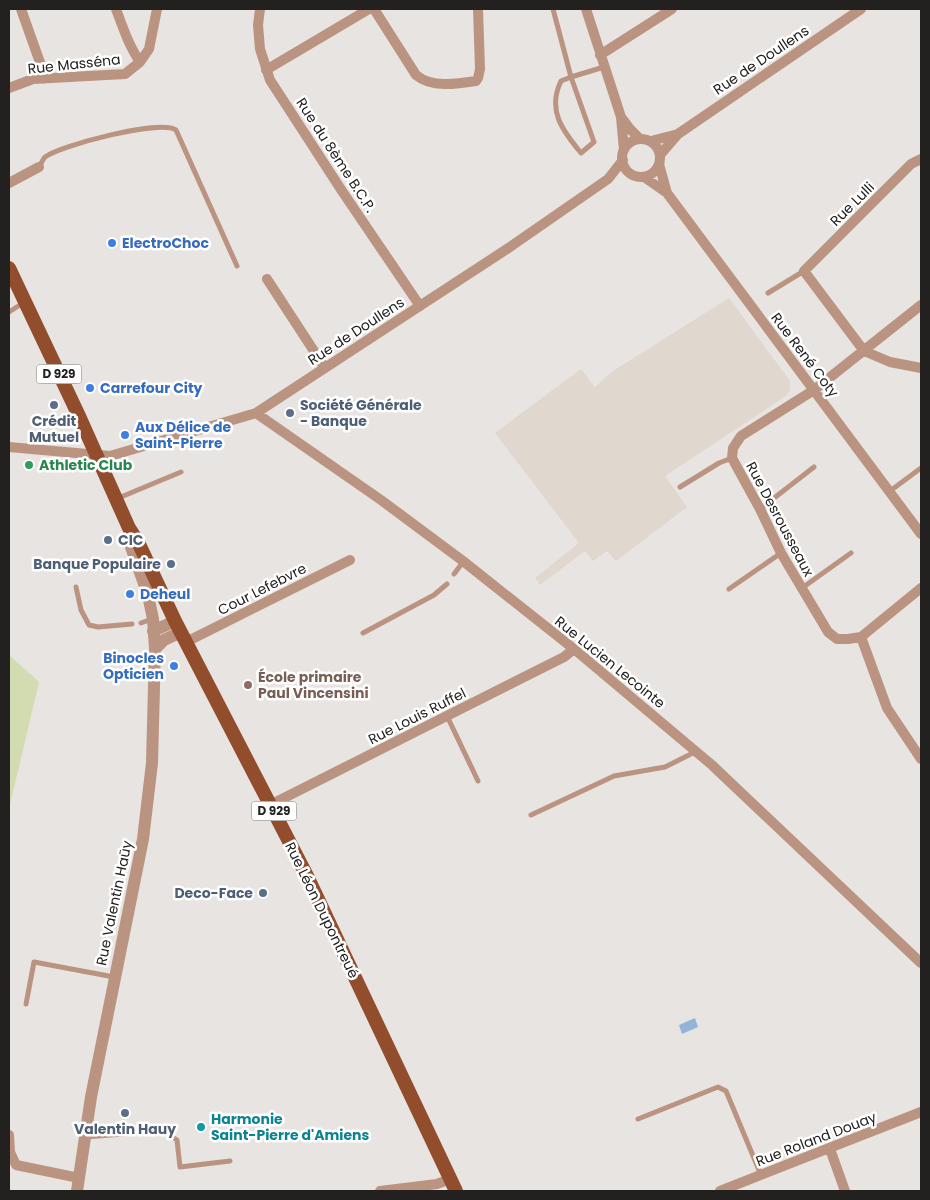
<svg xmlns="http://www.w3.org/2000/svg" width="930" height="1200" font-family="Poppins,sans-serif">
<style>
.built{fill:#e0d7ce}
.green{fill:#d3dcb1}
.water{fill:#92b4d7}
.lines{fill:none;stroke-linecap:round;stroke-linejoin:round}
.service{stroke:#bb9381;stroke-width:5}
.minor{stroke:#bb9381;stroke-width:10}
.tertiary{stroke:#bb9381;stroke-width:12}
.primary{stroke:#924d2c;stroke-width:14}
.shop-dot{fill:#3f7fe0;stroke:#fff;stroke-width:2}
.service-dot{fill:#5c6f8a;stroke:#fff;stroke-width:2}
.leisure-dot{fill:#2e9e5b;stroke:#fff;stroke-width:2}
.education-dot{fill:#8d6e63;stroke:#fff;stroke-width:2}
.culture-dot{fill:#0f9aa8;stroke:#fff;stroke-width:2}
.labels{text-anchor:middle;stroke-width:5;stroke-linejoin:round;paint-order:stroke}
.shield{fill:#fff;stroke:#646463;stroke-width:1}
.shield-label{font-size:12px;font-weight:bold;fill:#222120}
.street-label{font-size:14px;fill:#222120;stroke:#fff}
.shop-label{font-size:14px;font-weight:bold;fill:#366cbe;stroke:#fff;text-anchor:start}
.service-label{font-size:14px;font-weight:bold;fill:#4e5e75;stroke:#fff;text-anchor:start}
.leisure-label{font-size:14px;font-weight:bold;fill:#27864d;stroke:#fff;text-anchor:start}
.education-label{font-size:14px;font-weight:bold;fill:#785e54;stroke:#fff;text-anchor:start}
.culture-label{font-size:14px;font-weight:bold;fill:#0d838f;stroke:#fff;text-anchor:start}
</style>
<rect width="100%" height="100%" fill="#e7e4e1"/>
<path class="built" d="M729 298 790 381V390L786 396 665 476 687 507 616 561 607 551 593 561 585 551 540 585 535 578 579 543 495 433 581 369 595 387 613 371Z"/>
<path class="green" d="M9 655 39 682 9 809Z"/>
<path class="water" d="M695 1018 698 1027 682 1034 679 1025Z"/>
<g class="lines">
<path class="service" d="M553 9 571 77 604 67
M571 77 594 142 581 153C562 130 547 110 561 81Z
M39 167C41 164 43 159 45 157 62 145 160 119 176 130L237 266
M768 293 804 271
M9 312 23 303
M680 487 719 463 732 458
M890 491 921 468
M116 499 181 472
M760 509 814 467
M454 574 463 562
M76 587 81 610 89 625 98 627 132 624
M802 588 851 553
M729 589 781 553
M141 623 152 619
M363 633 434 595 447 584
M447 716 478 781
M531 815 614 776 665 767 695 752
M26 1004 34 962 114 977
M638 1119 718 1087 726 1091 761 1175
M85 1137 163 1131 177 1140 180 1167 230 1161"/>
<path class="minor" d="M21 9 43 71 44 79
M116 9C123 28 129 46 140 62
M260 9 258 25 260 49 270 80 342 191 420 306
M374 9 416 75C431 88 457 84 476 81L478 78 480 69 478 9
M586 9 621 117 624 150
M600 55 672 9
M266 70 369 9
M9 88 33 79 125 74 140 62 149 49 157 9
M621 117 630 129 640 139
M622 158a19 19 0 1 1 38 0a19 19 0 1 1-38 0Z
M651 141 678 134
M660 155 678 134 861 9
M921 159 911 164 804 271 864 351 890 362 921 368
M659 164 667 193
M644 177 667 193 921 534
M9 183 39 167
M267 279 325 368
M256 413 381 500 463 561 574 649 712 765 921 963
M9 447 110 456 256 413 510 247 608 179 623 160
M921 588 861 637 887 708 921 759
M861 637 848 639H837L828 632 781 553 760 509 732 458 733 448 741 436 814 390 921 305
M186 642 350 560
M270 805 564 657 574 649
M9 1135 10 1152 16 1165 79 1178
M830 1149 845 1191
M380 1191 437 1184 450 1179
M720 1191 921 1112"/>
<path class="tertiary" d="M153 631 175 621
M155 649 164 640 181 632
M77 1191 91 1097 143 839 152 763 155 649 153 619 148 595 131 547 129 528"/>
<path class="primary" d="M9 268 79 416 129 528 138 542 175 621 307 876 456 1191"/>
</g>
<g class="shop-dot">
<circle cx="112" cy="243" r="5"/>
<circle cx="90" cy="388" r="5"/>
<circle cx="125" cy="435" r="5"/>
<circle cx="130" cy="594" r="5"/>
<circle cx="174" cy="666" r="5"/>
</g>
<g class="service-dot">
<circle cx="54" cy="405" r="5"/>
<circle cx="290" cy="413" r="5"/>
<circle cx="108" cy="540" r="5"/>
<circle cx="171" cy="564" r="5"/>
<circle cx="263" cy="893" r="5"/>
<circle cx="125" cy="1113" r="5"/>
</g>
<circle class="leisure-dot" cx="29" cy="465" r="5"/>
<circle class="education-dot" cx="248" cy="685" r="5"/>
<circle class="culture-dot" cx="201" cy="1127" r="5"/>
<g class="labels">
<g class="shield">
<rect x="36.5" y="364.5" width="45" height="19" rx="4"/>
<rect x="251.5" y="801.5" width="45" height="19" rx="4"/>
</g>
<g class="shield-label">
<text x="59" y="378">D 929</text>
<text x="274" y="815">D 929</text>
</g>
<g class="street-label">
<text transform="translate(761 60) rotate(-34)" y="5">Rue de Doullens</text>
<text transform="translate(74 64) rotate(-6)" y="5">Rue Masséna</text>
<text transform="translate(336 155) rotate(57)" y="5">Rue du 8ème B.C.P.</text>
<text transform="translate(852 204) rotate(-45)" y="5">Rue Lulli</text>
<text transform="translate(356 331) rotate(-33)" y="5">Rue de Doullens</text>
<text transform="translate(805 355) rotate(53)" y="5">Rue René Coty</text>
<text transform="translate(780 519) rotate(62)" y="5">Rue Desrousseaux</text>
<text transform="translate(262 589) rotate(-27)" y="5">Cour Lefebvre</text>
<text transform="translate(610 662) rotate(39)" y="5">Rue Lucien Lecointe</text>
<text transform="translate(417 716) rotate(-27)" y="5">Rue Louis Ruffel</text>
<text transform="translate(114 903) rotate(-78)" y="5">Rue Valentin Haüy</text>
<text transform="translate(322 910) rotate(64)" y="5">Rue Léon Dupontreué</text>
<text transform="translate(816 1139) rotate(-21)" y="5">Rue Roland Douay</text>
</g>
<g class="shop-label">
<text x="122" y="248">ElectroChoc</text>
<text x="100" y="393">Carrefour City</text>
<text x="135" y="432">Aux Délice de<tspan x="135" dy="16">Saint-Pierre</tspan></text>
<text x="140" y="599">Deheul</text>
<text x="164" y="663" text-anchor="end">Binocles<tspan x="164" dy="16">Opticien</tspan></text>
</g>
<g class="service-label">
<text x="300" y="410">Société Générale<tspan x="300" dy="16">- Banque</tspan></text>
<text x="54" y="426" text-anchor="middle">Crédit<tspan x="54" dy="16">Mutuel</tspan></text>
<text x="118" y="545">CIC</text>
<text x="161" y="569" text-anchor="end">Banque Populaire</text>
<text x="253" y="898" text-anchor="end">Deco-Face</text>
<text x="125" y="1134" text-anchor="middle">Valentin Hauy</text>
</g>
<g class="leisure-label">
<text x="39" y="470">Athletic Club</text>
</g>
<g class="education-label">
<text x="258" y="682">École primaire<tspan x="258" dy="16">Paul Vincensini</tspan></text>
</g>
<g class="culture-label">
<text x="211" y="1124">Harmonie<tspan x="211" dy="16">Saint-Pierre d'Amiens</tspan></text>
</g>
</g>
<rect width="930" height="1200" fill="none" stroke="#222120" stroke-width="20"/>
</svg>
